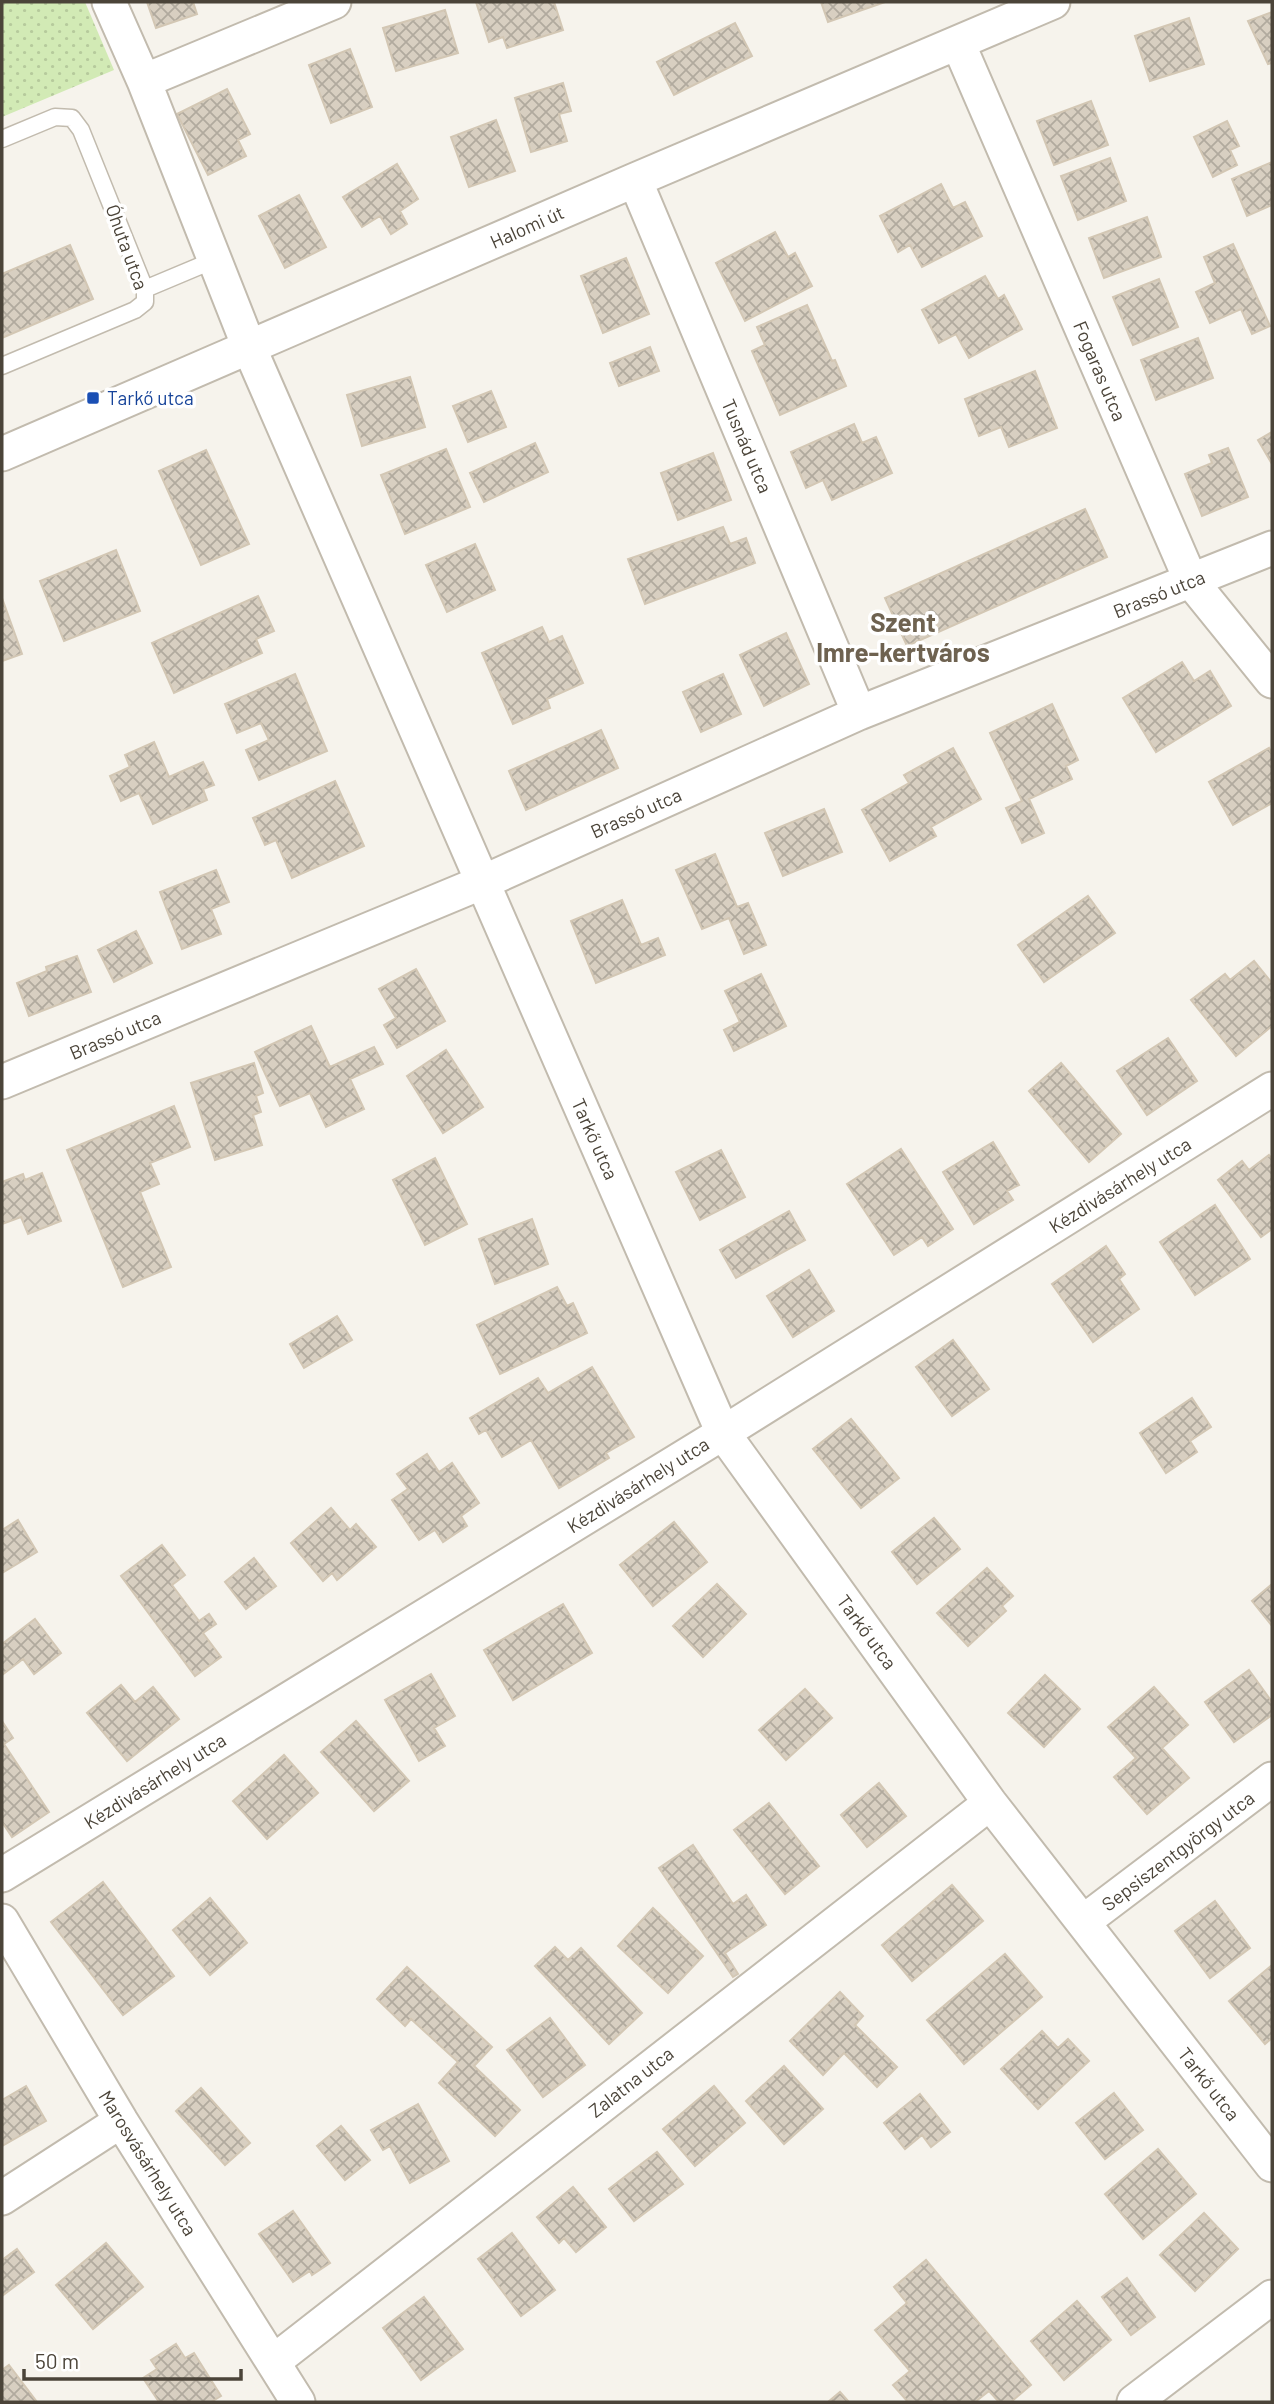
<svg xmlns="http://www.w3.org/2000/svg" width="1274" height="2404" font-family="Barlow,sans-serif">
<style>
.park{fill:url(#park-dots)}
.building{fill:url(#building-cross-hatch);stroke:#d3c7b4;stroke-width:2}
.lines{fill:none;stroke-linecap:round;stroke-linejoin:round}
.service-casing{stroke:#c2bbae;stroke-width:19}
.minor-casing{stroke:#c2bbae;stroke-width:37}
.service{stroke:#fff;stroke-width:16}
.minor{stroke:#fff;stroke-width:33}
.transit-dot{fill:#1a4fb4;stroke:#fff;stroke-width:2.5}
.labels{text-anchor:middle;stroke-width:7;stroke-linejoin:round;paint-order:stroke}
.street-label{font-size:19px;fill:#4b4439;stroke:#fff}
.transit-label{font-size:19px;fill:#164399;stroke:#fff;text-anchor:start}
.district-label{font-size:26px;font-weight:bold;fill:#6e6250;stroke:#fff}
</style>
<defs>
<pattern id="park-dots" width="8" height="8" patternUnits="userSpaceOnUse" patternTransform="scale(1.75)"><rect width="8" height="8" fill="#d2eab5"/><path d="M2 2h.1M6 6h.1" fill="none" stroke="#b6ca9c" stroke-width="1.8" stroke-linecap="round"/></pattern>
<pattern id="building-cross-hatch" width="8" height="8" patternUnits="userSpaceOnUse" patternTransform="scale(1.75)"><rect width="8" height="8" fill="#d8cfc1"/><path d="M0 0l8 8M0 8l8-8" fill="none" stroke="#b1aa9e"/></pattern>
</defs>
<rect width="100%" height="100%" fill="#f6f3ec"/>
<path class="park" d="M2 2H85L114 70 2 117Z"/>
<path class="building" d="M147 2H193L197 14 156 28Z
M476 2H554L563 30 507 48 503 37 489 42Z
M821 2H885L828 22Z
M445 10 458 53 396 71 383 28Z
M1272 12V63L1268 64 1248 21Z
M1189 18 1204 64 1150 81 1135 36Z
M735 23 752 56 674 95 657 62Z
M350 49 372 107 331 123 309 65Z
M563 83 571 111 559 114 567 141 531 152 515 98Z
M227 89 250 134 238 140 246 156 208 175 177 114Z
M1091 101 1108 145 1054 165 1037 121Z
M496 120 515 171 469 187 451 137Z
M1227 121 1239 146 1230 150 1237 165 1213 177 1194 137Z
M1110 158 1126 201 1078 220 1061 176Z
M1272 162V205L1247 216 1232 179Z
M397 164 418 199 400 211 407 224 391 234 380 216 362 227 343 197Z
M941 184 953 208 965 202 982 236 922 267 910 245 898 252 880 216Z
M299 195 326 247 285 268 259 216Z
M1147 217 1161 257 1104 278 1089 238Z
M775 232 788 257 795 253 812 286 745 321 716 263Z
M1233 244 1270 326 1252 334 1241 309 1210 323 1196 292 1215 283 1204 257Z
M70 245 93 299 2 338V274Z
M626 258 649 314 603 333 581 276Z
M985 276 998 299 1004 295 1022 329 969 358 956 334 939 343 922 310Z
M1159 279 1178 327 1133 345 1113 297Z
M807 305 832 361 835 360 846 386 780 415 752 351 765 345 757 327Z
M1198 338 1213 378 1156 400 1141 360Z
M650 347 659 371 619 386 610 363Z
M1035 371 1057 428 1009 447 1001 427 979 436 965 399Z
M410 377 425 427 362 446 347 395Z
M491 391 506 427 468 442 453 406Z
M854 424 862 443 876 437 892 473 832 500 823 480 806 488 791 452Z
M1272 432V464L1258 440Z
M535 443 548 472 484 502 470 473Z
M1228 448 1248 497 1202 516 1185 474 1212 463 1209 455Z
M446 449 470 507 405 534 381 475Z
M206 450 249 544 201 565 159 471Z
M713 453 731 500 678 520 661 473Z
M1085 509 1107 557 907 646 885 598Z
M723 527 730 544 746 538 755 563 645 604 628 559Z
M475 544 495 590 447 612 426 565Z
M116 550 140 611 64 641 40 581Z
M258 596 274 631 256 639 262 653 174 693 152 643Z
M2 598 22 654 2 661Z
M542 627 549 642 562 636 583 683 547 699 550 708 513 724 482 653Z
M786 633 809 684 764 706 740 655Z
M1182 662 1194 681 1210 671 1231 706 1156 752 1123 698Z
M295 674 327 751 259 780 246 750 269 740 261 723 237 733 225 704Z
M723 674 741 714 701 732 683 692Z
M1052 704 1078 760 1066 766 1072 779 1029 799 1044 833 1022 843 1006 808 1022 801 990 733Z
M601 730 618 768 526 810 509 771Z
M154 742 169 777 203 762 214 785 203 789 207 800 153 824 139 793 121 801 110 776 130 767 125 755Z
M953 748 981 799 931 827 936 836 890 861 862 810 909 783 904 775Z
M1269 748 1272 754V803L1233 825 1209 782Z
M335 781 364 846 292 878 276 840 265 845 253 818Z
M824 809 842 852 783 876 765 833Z
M715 854 737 907 748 903 766 945 744 954 729 918 702 929 676 870Z
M216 870 229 902 211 909 221 934 182 949 160 892Z
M1088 896 1115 933 1044 982 1018 945Z
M622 900 641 945 658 938 665 955 596 983 571 921Z
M136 931 152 963 114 982 98 950Z
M77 956 91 992 29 1016 17 983 47 971 46 967Z
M1254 961 1272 983V1026L1236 1056 1191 1000 1225 974 1230 980Z
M416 969 445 1021 397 1048 384 1025 396 1018 379 989Z
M761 974 786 1026 734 1051 724 1030 740 1022 725 991Z
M311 1026 330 1067 374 1047 383 1064 350 1079 364 1109 326 1127 310 1093 280 1106 255 1052Z
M1168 1038 1197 1081 1147 1115 1117 1071Z
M446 1050 483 1107 443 1133 407 1076Z
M254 1063 263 1093 256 1096 261 1112 253 1115 262 1145 215 1160 191 1083Z
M1061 1063 1121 1134 1089 1162 1029 1091Z
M174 1106 190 1147 150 1163 159 1184 140 1192 171 1267 123 1287 67 1150Z
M993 1142 1019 1185 1007 1191 1013 1200 974 1224 943 1172Z
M901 1149 953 1229 928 1246 922 1237 894 1255 847 1184Z
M721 1150 745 1197 700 1220 676 1172Z
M1269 1155 1272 1159V1229L1261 1237 1218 1180 1242 1161 1249 1170Z
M435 1158 467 1224 425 1245 393 1180Z
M42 1173 61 1221 28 1234 21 1217 2 1224V1182L23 1174 25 1180Z
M1215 1205 1250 1259 1195 1295 1160 1242Z
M789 1211 805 1240 736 1278 720 1250Z
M532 1219 548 1264 495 1284 479 1239Z
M1106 1246 1125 1274 1119 1279 1139 1309 1093 1342 1052 1284Z
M809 1270 834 1311 793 1337 767 1296Z
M557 1287 567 1306 573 1303 587 1333 500 1374 477 1325Z
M337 1316 352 1340 304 1368 290 1344Z
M953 1340 989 1389 952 1416 916 1367Z
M592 1367 634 1437 606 1453 609 1458 559 1488 531 1440 502 1457 486 1430 479 1434 470 1418 538 1378 548 1393Z
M1192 1398 1211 1427 1190 1441 1197 1452 1166 1473 1140 1433Z
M851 1419 899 1478 861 1508 813 1449Z
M427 1454 439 1472 452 1463 479 1503 461 1516 467 1526 443 1542 435 1530 419 1540 392 1500 408 1489 397 1474Z
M331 1508 350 1530 356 1524 376 1547 337 1580 332 1573 323 1581 291 1543Z
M934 1518 960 1549 917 1584 892 1552Z
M18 1520 37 1552 2 1573V1530Z
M674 1522 707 1562 653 1606 620 1565Z
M162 1545 185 1575 172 1585 199 1621 209 1614 216 1624 203 1633 221 1657 195 1676 121 1576Z
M254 1558 276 1586 246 1609 225 1582Z
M987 1568 1013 1596 1002 1606 1006 1611 968 1646 937 1613Z
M717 1584 746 1614 703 1657 673 1626Z
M1272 1584V1626L1252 1601Z
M563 1604 592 1653 513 1700 484 1650Z
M35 1619 61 1653 34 1674 23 1659 2 1675V1644Z
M1249 1670 1272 1702V1715L1234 1742 1205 1702Z
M431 1674 455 1716 434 1728 445 1746 419 1761 385 1700Z
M1045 1675 1080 1709 1044 1747 1008 1713Z
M121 1685 135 1702 153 1687 179 1719 127 1761 87 1713Z
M1154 1687 1188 1725 1162 1748 1189 1778 1147 1814 1114 1777 1136 1758 1108 1727Z
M805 1689 832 1718 786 1760 759 1730Z
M2 1721 13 1738 4 1744 49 1812 12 1837 2 1822Z
M356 1721 409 1781 374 1811 321 1752Z
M284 1755 318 1793 267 1839 233 1801Z
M879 1783 906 1816 867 1847 841 1815Z
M769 1803 819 1866 785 1894 734 1830Z
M693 1845 733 1904 746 1895 766 1925 725 1953 738 1974 733 1977 659 1868Z
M103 1882 174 1976 123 2015 51 1922Z
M952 1885 983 1921 912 1981 882 1945Z
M210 1898 247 1943 210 1975 173 1930Z
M1215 1901 1250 1948 1210 1978 1175 1931Z
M653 1908 703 1956 668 1993 618 1946Z
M555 1947 568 1960 581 1948 642 2013 609 2044 535 1966Z
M1005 1954 1042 1997 964 2064 927 2020Z
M1272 1965V2038L1265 2044 1229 2001Z
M407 1967 492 2047 474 2066 520 2110 495 2136 439 2083 458 2062 411 2019 405 2026 377 1999Z
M840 1992 863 2016 855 2025 897 2067 877 2087 844 2053 823 2075 790 2041Z
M550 2018 585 2065 543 2097 507 2050Z
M1042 2031 1058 2048 1068 2039 1089 2061 1038 2109 1001 2069Z
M784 2066 823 2109 784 2144 746 2101Z
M26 2086 46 2121 2 2146V2100Z
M714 2086 745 2123 695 2166 663 2129Z
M201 2088 250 2143 225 2165 176 2111Z
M1114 2093 1143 2130 1105 2159 1076 2123Z
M920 2094 950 2132 931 2147 922 2135 905 2149 884 2123Z
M418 2104 449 2161 410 2183 390 2146 383 2150 371 2130Z
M341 2126 370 2160 345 2180 317 2146Z
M1158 2149 1196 2194 1143 2239 1105 2194Z
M657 2152 683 2184 634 2221 609 2189Z
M573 2187 606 2227 576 2252 564 2238 559 2243 537 2217Z
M293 2211 330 2263 312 2275 310 2271 293 2282 259 2234Z
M1204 2213 1238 2249 1195 2291 1160 2255Z
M512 2233 555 2290 521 2316 478 2259Z
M106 2243 143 2287 93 2329 56 2285Z
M17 2249 34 2272 2 2296V2260Z
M926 2260 1031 2385 1011 2402H999L989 2391 975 2402H908L893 2385 910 2371 875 2330 907 2303 894 2287Z
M1127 2278 1155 2317 1131 2335 1102 2297Z
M424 2297 463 2349 421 2380 383 2328Z
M1077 2301 1111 2340 1064 2380 1031 2341Z
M176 2344 185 2358 194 2353 221 2396 211 2402H159L143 2378 157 2369 151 2360Z
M9 2365 37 2402H2V2370Z
M840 2392 849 2402H828Z"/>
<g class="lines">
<g class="service-casing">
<path id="service" d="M2 139 55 117 72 118 81 130 145 289V302L135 310 2 366
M145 289 214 260"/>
</g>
<g class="minor-casing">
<path id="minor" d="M109 2 144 81 249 347 723 1433 990 1803 1272 2165
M958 43 1191 581 1272 681
M144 81 334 2
M635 180 859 713
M2 454 635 180 1053 2
M2 1082 483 882 859 713 1272 548
M2 1875 723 1433 1272 1089
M2 1921 121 2121 298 2402
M1083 1922 1272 1779
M2 2198 121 2121
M273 2362 990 1803
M1134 2402 1272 2297"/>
</g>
<use href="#service" class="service"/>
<use href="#minor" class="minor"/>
</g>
<rect class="transit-dot" x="86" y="391" width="14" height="14" rx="3.5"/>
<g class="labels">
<g class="street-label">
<text transform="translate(527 227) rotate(-24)" y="7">Halomi út</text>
<text transform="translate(127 247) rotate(70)" y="7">Óhuta utca</text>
<text transform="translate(1100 371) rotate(67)" y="7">Fogaras utca</text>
<text transform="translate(747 446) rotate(67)" y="7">Tusnád utca</text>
<text transform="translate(1159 594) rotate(-22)" y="7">Brassó utca</text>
<text transform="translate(636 813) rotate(-24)" y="7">Brassó utca</text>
<text transform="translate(115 1035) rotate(-23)" y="7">Brassó utca</text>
<text transform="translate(595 1139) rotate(66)" y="7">Tarkő utca</text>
<text transform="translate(1120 1185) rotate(-32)" y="7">Kézdivásárhely utca</text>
<text transform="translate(638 1485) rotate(-32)" y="7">Kézdivásárhely utca</text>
<text transform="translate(867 1632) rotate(54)" y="7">Tarkő utca</text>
<text transform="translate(155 1781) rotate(-32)" y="7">Kézdivásárhely utca</text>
<text transform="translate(1178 1851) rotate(-37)" y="7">Sepsiszentgyörgy utca</text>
<text transform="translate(631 2082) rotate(-38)" y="7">Zalatna utca</text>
<text transform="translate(1209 2084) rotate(52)" y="7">Tarkő utca</text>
<text transform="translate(148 2163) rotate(58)" y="7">Marosvásárhely utca</text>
</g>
<g class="transit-label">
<text x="107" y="405">Tarkő utca</text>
</g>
<g class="district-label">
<text x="903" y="632">Szent<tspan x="903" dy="30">Imre-kertváros</tspan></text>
</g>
</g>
<rect width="1274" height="2404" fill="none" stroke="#4b4439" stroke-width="7"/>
<path d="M24 2369v10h217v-10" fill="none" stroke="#4b4439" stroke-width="3.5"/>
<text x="35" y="2369" font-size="21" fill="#4b4439" stroke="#ffffff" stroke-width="5" paint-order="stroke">50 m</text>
</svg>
